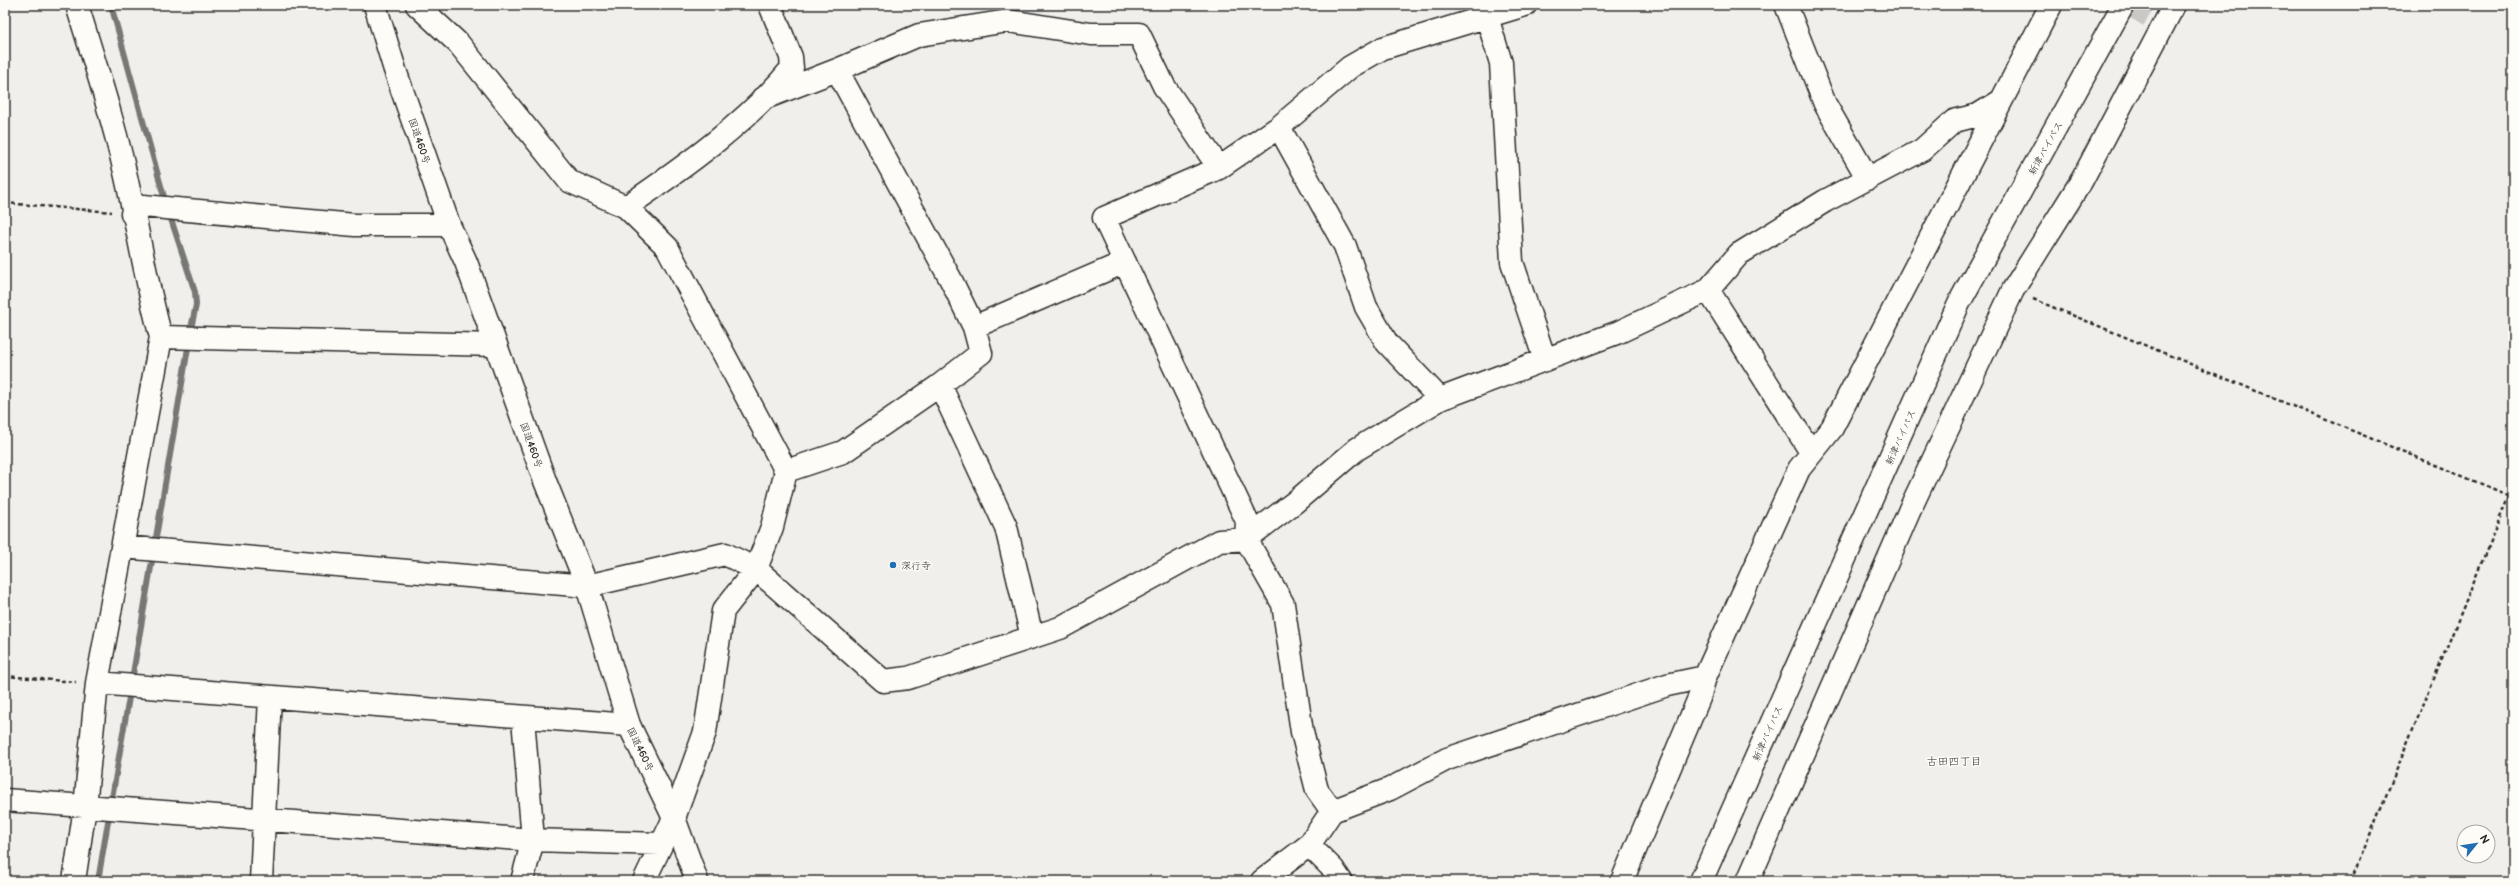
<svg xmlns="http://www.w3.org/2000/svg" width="2518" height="886" font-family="'Balsamiq Sans','Klee One',sans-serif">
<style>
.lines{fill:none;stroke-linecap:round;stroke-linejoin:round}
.stream{stroke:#777775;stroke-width:6}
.minor-tunnel{stroke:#c9c8c5;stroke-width:22;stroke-dasharray:22 11;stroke-linecap:butt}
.minor-casing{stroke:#2b2b2b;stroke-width:25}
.highway-casing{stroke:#2b2b2b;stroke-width:25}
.path{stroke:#2b2b2b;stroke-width:2.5;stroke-dasharray:4 3;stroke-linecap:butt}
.minor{stroke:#fdfcf7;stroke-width:22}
.highway{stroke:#fdfcf7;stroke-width:22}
.poi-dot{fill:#1f6fb2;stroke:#fdfcf7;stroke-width:1.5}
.labels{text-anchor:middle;stroke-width:3;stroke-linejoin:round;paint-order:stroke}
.street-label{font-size:10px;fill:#2b2b2b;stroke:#fdfcf7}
.poi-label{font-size:10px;fill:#2b2b2b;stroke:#fdfcf7;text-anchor:start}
.neighbourhood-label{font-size:11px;fill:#2b2b2b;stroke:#fdfcf7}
</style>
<rect width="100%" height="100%" fill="#f0efeb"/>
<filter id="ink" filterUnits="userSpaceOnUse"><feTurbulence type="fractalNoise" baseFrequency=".025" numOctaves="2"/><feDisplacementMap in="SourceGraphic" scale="8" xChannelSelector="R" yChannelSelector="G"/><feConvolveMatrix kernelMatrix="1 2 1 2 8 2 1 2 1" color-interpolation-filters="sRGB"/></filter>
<g filter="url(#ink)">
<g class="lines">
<path class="stream" d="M111 5 166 204
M169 213 195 292 196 305 190 333
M98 881 189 342"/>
<path class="minor-tunnel" d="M2130 5 2152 18"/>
<g class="minor-casing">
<path id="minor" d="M417 5 459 44 569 181 626 207 667 247 786 471 772 527 756 569 723 611 705 732 674 818 644 881
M1786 5 1825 104 1868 179
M1487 17 1501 63 1512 262 1545 360
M762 99 837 70 919 35 1008 21 1091 34H1139L1164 86 1219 168
M1279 127 1345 246 1366 307 1387 343 1440 399
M626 207C683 168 748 122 792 68L791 57 770 5
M132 214 143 206 355 225H449
M1708 290 1811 452
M974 327 1125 262
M161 337 496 345
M940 385 1006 527 1032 637
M786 471 843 452 940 385 981 353 974 327 951 280 837 70
M122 547 587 586 725 554 756 569 883 681 908 678 1060 628 1219 541 1246 539 1295 502 1357 449 1440 399 1619 332 1708 290 1739 254 1825 201 1922 150 1954 121 1978 115 1999 102
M97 683 629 725
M5 800 533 840 660 844
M1332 811 1317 790 1302 732 1283 604 1246 539 1247 521 1104 218 1219 168 1279 127 1350 67 1383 48 1525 5
M1309 845 1333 869 1341 881
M74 881 85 807 97 683 161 337C148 290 140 242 130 195 117 131 96 67 77 5
M261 881 270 697
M522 881 533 840 523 718
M1262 881 1309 845 1332 811 1390 789 1447 759 1667 685 1705 677
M1622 881 1699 698 1705 677 1799 469 1832 428 2051 5
M1748 881 1911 507 2013 290 2082 180 2174 5"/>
</g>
<g class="highway-casing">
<path id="highway" d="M375 5 395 70 449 225 466 262 545 481 587 586 629 725 674 818 697 881
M1701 881 1959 303 2123 5"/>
</g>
<path class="path" d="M5 203 112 212
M2033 299 2513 497
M5 676 76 682
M2351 881 2513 486"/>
<use href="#minor" class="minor"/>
<use href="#highway" class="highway"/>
</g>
</g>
<circle class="poi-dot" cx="893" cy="565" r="4"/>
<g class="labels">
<g class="street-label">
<text transform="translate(420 141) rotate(71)" y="4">国道460号</text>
<text transform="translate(2045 148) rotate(-61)" y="4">新津バイパス</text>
<text transform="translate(1900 437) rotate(-66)" y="4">新津バイパス</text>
<text transform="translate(532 445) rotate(70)" y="4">国道460号</text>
<text transform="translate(1767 733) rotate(-66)" y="4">新津バイパス</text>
<text transform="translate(641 749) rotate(64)" y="4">国道460号</text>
</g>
<g class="poi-label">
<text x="901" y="569">深行寺</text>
</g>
<g class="neighbourhood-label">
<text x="1954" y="765">古田四丁目</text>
</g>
</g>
<rect width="2518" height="886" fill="none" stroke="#fdfcf7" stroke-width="20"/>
<rect x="10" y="10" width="2498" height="866" fill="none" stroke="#2b2b2b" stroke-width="1.5" filter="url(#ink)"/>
<g transform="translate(2476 844) rotate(60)"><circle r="19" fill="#fdfcf7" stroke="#a9a8a5"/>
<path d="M0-3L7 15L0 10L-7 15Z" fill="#1f6fb2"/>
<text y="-6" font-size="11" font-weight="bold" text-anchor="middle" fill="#2b2b2b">N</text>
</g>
</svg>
